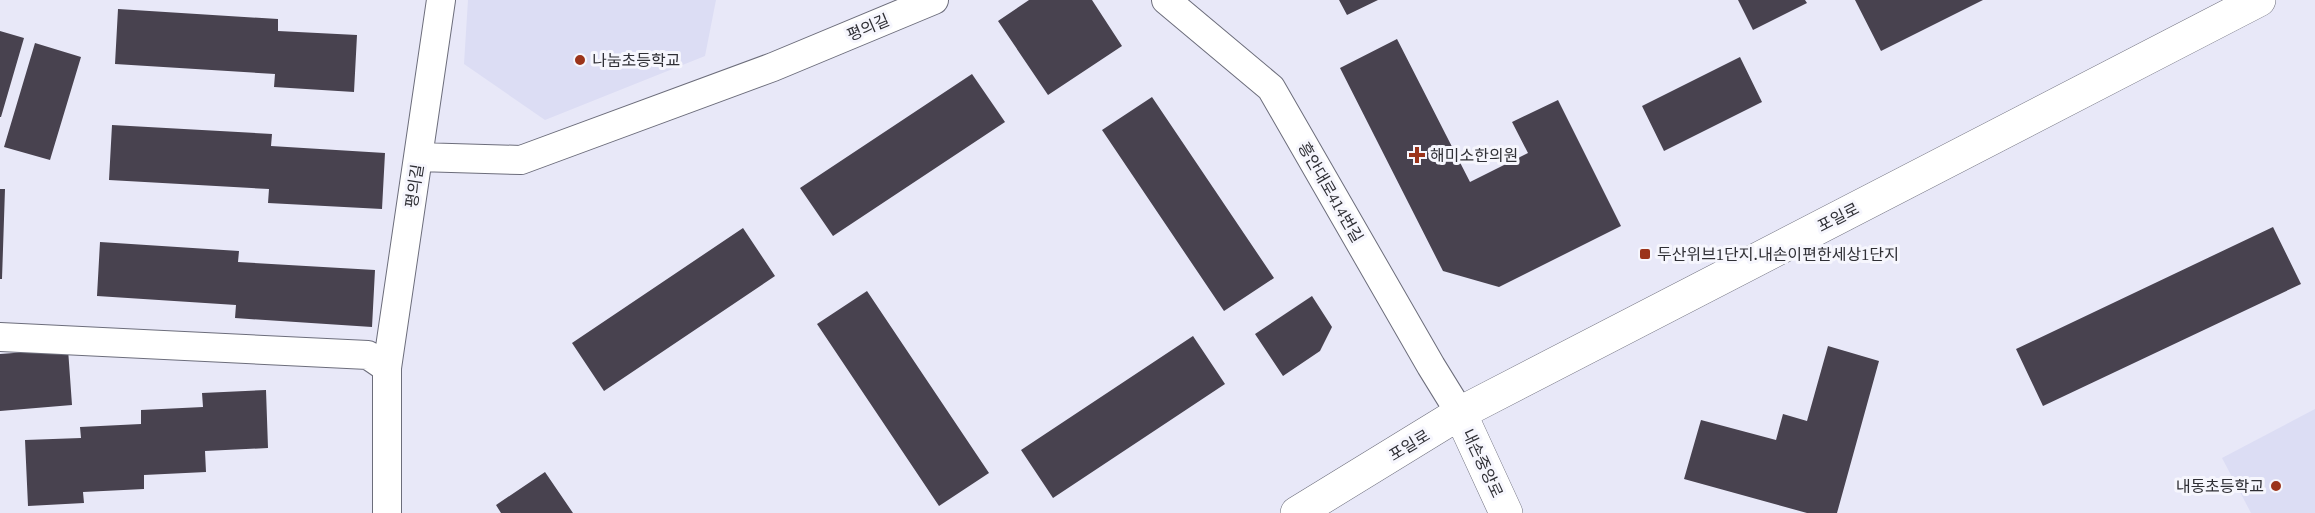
<svg xmlns="http://www.w3.org/2000/svg" width="2315" height="513" font-family="'Source Serif 4','Noto Sans KR',serif">
<style>
.built{fill:#dcddf4}
.building{fill:#48424f}
.lines{fill:none;stroke-linecap:round;stroke-linejoin:round}
.street-casing{stroke:#6c6d7b;stroke-width:30}
.secondary-casing{stroke:#6c6d7b;stroke-width:34}
.street{stroke:#fff;stroke-width:28}
.secondary{stroke:#fff;stroke-width:33}
.poi-dot{fill:#9b331a;stroke:#f6f6fd;stroke-width:2}
.labels{text-anchor:middle;stroke-width:6;stroke-linejoin:round;paint-order:stroke}
.street-label{font-size:16px;fill:#2f2f35;stroke:#f6f6fd}
.poi-label{font-size:16px;fill:#2f2f35;stroke:#f6f6fd;text-anchor:start}
</style>
<rect width="100%" height="100%" fill="#e8e8f8"/>
<path class="built" d="M468 0H716L705 56 545 120 464 64Z
M2315 409V513H2251L2222 458Z"/>
<path class="building" d="M1029 0H1092L1122 46 1048 95 998 21Z
M1339 0H1378L1347 15Z
M1738 0H1805L1807 3 1753 30Z
M1855 0H1983L1881 51Z
M118 9 278 19V31L357 35 354 92 274 87 275 74 115 64Z
M0 31 24 38 1 117H0Z
M1397 39 1470 182 1528 153 1512 122 1558 100 1621 226 1499 287 1443 271 1340 68Z
M35 43 81 57 50 160 4 147Z
M1740 57 1762 102 1664 151 1642 106Z
M972 74 1005 122 833 236 800 188Z
M1152 97 1274 278 1224 311 1102 130Z
M112 125 272 134 271 146 385 153 382 209 268 203 269 189 109 180Z
M0 189H5L2 279H0Z
M2273 227 2301 284 2043 406 2016 349Z
M743 228 775 276 604 391 572 343Z
M100 242 239 251 238 262 375 270 372 327 235 318 236 305 97 296Z
M867 291 989 473 939 506 817 324Z
M1312 296 1332 327 1320 351 1283 376 1255 334Z
M1193 336 1225 384 1053 498 1021 450Z
M1828 346 1879 361 1837 513H1807L1684 479 1701 420 1776 440 1783 414 1807 421Z
M68 349 72 405 0 411V354Z
M266 390 268 448 205 451 206 472 144 475V489L83 492 84 503 28 506 25 440 81 438 80 427 141 424V410L203 407 202 393Z
M545 472 573 513H501L496 505Z"/>
<g class="lines">
<g class="street-casing">
<path id="street" d="M1166 0 1271 88 1431 366 1460 413
M418 157 441 0
M0 337 368 355 387 368 418 157 521 160 773 67 934 0
M387 368V513"/>
</g>
<g class="secondary-casing">
<path id="secondary" d="M1460 413 1506 513
M1297 513 1460 413 2259 0"/>
</g>
<use href="#street" class="street"/>
<use href="#secondary" class="secondary"/>
</g>
<g class="poi-dot">
<circle cx="580" cy="60" r="6"/>
<path d="M1414 146h6v6h6v6h-6v6h-6v-6h-6v-6h6z"/>
<rect x="1639" y="248" width="12" height="12" rx="3"/>
<circle cx="2276" cy="486" r="6"/>
</g>
<g class="labels">
<g class="street-label">
<text transform="translate(868 27) rotate(-23)" y="6">평의길</text>
<text transform="translate(414 186) rotate(-81)" y="6">평의길</text>
<text transform="translate(1331 192) rotate(60)" y="6">흥안대로414번길</text>
<text transform="translate(1838 217) rotate(-27)" y="6">포일로</text>
<text transform="translate(1409 445) rotate(-31)" y="6">포일로</text>
<text transform="translate(1483 463) rotate(65)" y="6">내손중앙로</text>
</g>
<g class="poi-label">
<text x="592" y="66">나눔초등학교</text>
<text x="1430" y="161">해미소한의원</text>
<text x="1657" y="260">두산위브1단지.내손이편한세상1단지</text>
<text x="2264" y="492" text-anchor="end">내동초등학교</text>
</g>
</g>
</svg>
